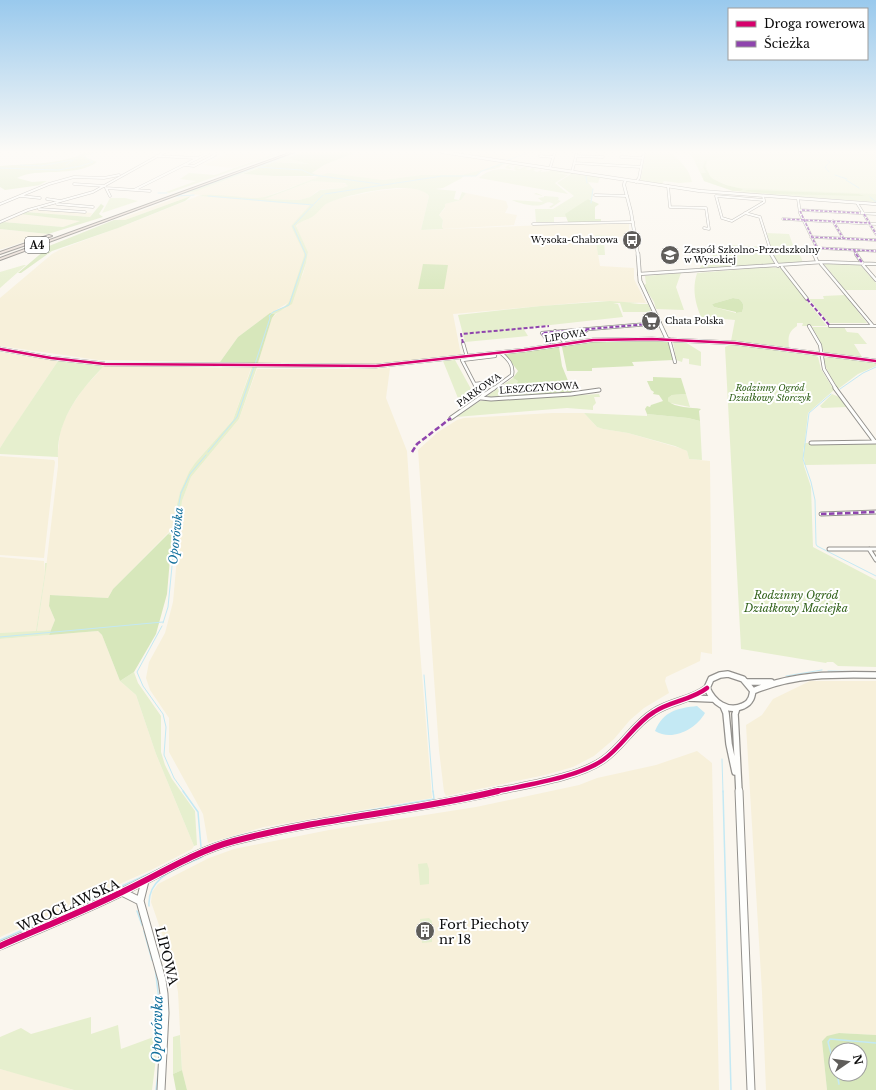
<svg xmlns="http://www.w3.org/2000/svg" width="876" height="1090" font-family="'Libre Baskerville',serif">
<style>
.farmland{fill:#f7f0da}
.green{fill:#e6efce;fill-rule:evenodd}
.forest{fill:#d7e7bb;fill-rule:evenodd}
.pitch{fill:#eff3d7}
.water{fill:#c4e9f4}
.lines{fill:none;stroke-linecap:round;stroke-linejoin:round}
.stream-far1{stroke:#c4e9f4;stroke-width:1}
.stream{stroke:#c4e9f4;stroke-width:1.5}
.minor-far2-casing{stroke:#93918d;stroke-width:3}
.minor-far1-casing{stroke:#93918d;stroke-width:4}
.minor-casing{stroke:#93918d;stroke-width:5}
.tertiary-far3-casing{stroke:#93918d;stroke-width:3.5}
.tertiary-far2-casing{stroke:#93918d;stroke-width:4.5}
.tertiary-far1-casing{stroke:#93918d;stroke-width:8}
.tertiary-casing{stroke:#93918d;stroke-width:9}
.motorway-casing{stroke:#807e7a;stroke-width:2}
.minor-far2{stroke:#fefefc;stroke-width:2}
.minor-far1{stroke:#fefefc;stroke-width:2.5}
.minor{stroke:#fefefc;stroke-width:3}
.tertiary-far3{stroke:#fefefc;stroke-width:2.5}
.tertiary-far2{stroke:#fefefc;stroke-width:3}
.tertiary-far1{stroke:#fefefc;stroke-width:5.5}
.tertiary{stroke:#fefefc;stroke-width:7}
.motorway{fill:#e9dcd4;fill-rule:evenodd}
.quiet-far2{stroke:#8e44ad;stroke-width:1.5;stroke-dasharray:3 1.5;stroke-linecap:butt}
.quiet-far1{stroke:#8e44ad;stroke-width:2;stroke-dasharray:4 2;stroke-linecap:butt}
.quiet{stroke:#8e44ad;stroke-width:2.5;stroke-dasharray:5.5 2.5;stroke-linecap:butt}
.cycleway-far2-casing{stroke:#fff;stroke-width:4}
.cycleway-far1-casing{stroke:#fff;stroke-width:7}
.cycleway-casing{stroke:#fff;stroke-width:8}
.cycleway-far2{stroke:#d6006c;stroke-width:2.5}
.cycleway-far1{stroke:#d6006c;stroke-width:4.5}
.cycleway{stroke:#d6006c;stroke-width:6}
.labels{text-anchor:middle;stroke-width:4;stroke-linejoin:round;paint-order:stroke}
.far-poi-label{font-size:9px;fill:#0b0b0b;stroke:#fff;text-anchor:start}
.far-street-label{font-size:9px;fill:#0b0b0b;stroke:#fff}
.far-park-label{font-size:9px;font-style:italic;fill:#32621b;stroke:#fff}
.shield{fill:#fff;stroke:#545454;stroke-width:1}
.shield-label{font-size:10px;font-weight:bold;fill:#0b0b0b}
.park-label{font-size:11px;font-style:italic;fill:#32621b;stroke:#fff}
.water-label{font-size:12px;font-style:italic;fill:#14719d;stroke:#fff}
.near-street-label{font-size:13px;fill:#0b0b0b;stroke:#fff}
.near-poi-label{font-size:13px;fill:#0b0b0b;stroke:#fff;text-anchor:start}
.near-water-label{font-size:14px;font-style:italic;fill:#14719d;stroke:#fff}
</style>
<rect width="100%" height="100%" fill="#faf6ee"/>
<path class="farmland" d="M231 152H261L270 155 232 168 204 165Z
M356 152H431L503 162 493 167 463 175H421L383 180 311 174 324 165Z
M451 152H525L507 160Z
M243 174 274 176 319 177 259 199 188 194Z
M312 181H328L347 184 348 186 342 188 323 189 317 191 310 197 299 200 265 199Z
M408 188 423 190 429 196 421 230 572 224H629V237L595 235 600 266 634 268V279L646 303 598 301 453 314 461 355 382 364 258 363 272 318 279 311 286 308 303 274 306 263 308 252 296 227 299 223 325 204 337 199 376 191Z
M466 193 506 201 508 207 505 213 517 215 514 225 442 229 443 220 439 215 445 208V204L461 200Z
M184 195 191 196 125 220H117Z
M198 196 311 205 291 226 305 253 304 260 289 302 262 319 238 337 220 362 98 360 0 346V298L52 254 61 249 131 223Z
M36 209 92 213 90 217 26 212Z
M20 214 79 220 81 221 63 227 3 222Z
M0 229 48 234 2 249H0Z
M0 352 58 361 0 448Z
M104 366 251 368 233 420 195 463 189 473 180 492 177 504 174 527 113 589 108 598 50 595 49 606 55 620 51 630 37 631 45 576 58 466V451L60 433 64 420 73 404 83 389Z
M390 368 386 398 407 451 420 650 432 798 264 827 208 843 203 814 169 752V718L150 690 146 678 149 662 165 633 173 602 182 501 191 477 239 419 257 369H361Z
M552 413H584L597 427 603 429 628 433 683 449 687 451 689 459 710 461 712 654 701 652 700 661 666 677 665 681 669 693 644 708 630 720 614 739 594 756 573 767 545 775 446 796 444 792 439 750 418 450 438 432 457 420 464 418Z
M0 456 54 460 55 462 44 558 0 555Z
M0 557 44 561 45 572 36 632 0 633Z
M98 631 102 635 120 681 136 695 156 754 194 846 192 849 151 870 0 937V639Z
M810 681H876V1035L839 1033 822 1040 827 1090H766L762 992 746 725 762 715 773 699Z
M697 751 712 763 719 1090H187L182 1070 178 992 173 965 151 902 152 892 158 884 209 858 234 849 329 830 476 807 579 785 597 778 656 765Z
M0 1069 20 1074 74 1090H0Z"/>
<path class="green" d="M284 152H286L169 193 166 192 196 181 180 179 189 173 215 175 268 156 270 155 268 153 277 154Z
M296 152H303L287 157 313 164 274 162 197 191 173 196Z
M646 152H670C680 161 689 168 692 182L679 183 664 181 661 185 640 182Z
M687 152H876V202L743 193V192L734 191 704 181 693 158Z
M503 162H507L498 168 480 172 476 176H463L462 178 443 188 435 189 456 191 454 199 459 200 462 192 466 193 461 200 445 204V207L439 215 443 220 442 227 443 229 526 225 421 230 429 196C415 178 346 195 328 203 321 206 319 213 312 217 307 220 300 221 296 226L308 252 306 263 292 304 275 314 270 313 284 307 289 302 304 256V253L291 226 310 205 198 196C207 192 245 198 257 198 266 199 307 181 318 177L314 176 315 174 322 175 328 173 383 180 421 175H462L493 167ZM312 181 345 183 348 186 342 188 320 190 310 197 299 200 265 199Z
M509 164 513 165 508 166 512 168 516 166 522 167 516 168 520 169 524 167 530 168 524 169 529 170 532 168 538 169 533 170 537 172 541 170H542L541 172 550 171 548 170 549 169 600 177 598 183 588 182 593 189 592 200 588 199 566 217H554V223L538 222H536L535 209H553L574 196 557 183 571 174 556 173 568 175 555 183 568 194 479 178C489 168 502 168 516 171L514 169 515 167 510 169 505 168Z
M536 193 544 196 558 197 559 199 554 203 558 200 561 201 551 208 549 207 554 204C547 200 546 204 541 205 533 207 518 203 512 200L543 202 538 198 544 197V196L534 194Z
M110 198H125L138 201 102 213Z
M767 233 789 234 793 245H792L801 257 803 263 778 264 772 253Z
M595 235 617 236H619L604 241 605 255H598Z
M732 245 768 247V252L775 265 697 270 721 248Z
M822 263 864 264 860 265 876 283V290H845L824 264 860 265Z
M24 265H26L0 288V272Z
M769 267 781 268 827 326H802L803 323H797V326C788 332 788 337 789 348L731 341 735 320 701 317C695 302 692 289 697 273ZM733 298 739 299C744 303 744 306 742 312L736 313 714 307 712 304Z
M681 273 676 287 684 310 656 309 654 302 643 285 646 284 645 276Z
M845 295 867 323H829L809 299H824L823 296Z
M610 301 639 303 630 304H648L652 312H623L620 303H613L618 304 623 317 523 328 528 336 465 342 458 315 541 306Z
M812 327H844L847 332 858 333 867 344H854L862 357 832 354 824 352 819 339Z
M673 341 685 342 701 352V366L689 364V359L683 358 682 362 676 360Z
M731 344 814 355 818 357 821 369 834 390 808 413 803 458 804 466 811 487 813 547 876 580V667L838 666 833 662H827L826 663 741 649 725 347Z
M829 357 876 363V366L858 374 838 389 827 370 823 358Z
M455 360 476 398 462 408 443 361Z
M58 361 104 366C80 390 56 421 58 457L0 454V448L7 437Z
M252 367H257L239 419 191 477 182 501 179 534H168L174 527 177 504 180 492 189 472 195 463 233 420Z
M513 378 518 381 516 385 517 387 526 381 530 392 529 396 490 398 487 396Z
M599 394 600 397H594L596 403 593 406V410L567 408 456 417 480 401Z
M686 394 690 407 670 403 668 401V398L672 395Z
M832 394 839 397 847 407 822 408 820 406Z
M584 413 647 416V414L688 418 700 421 702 460 689 459 687 451 675 446 628 433 603 429 597 427Z
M805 443H876V464L805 465 803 451Z
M45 563H47L37 631 51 630 49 635 0 639V633L36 631 45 572Z
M134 672 138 683 161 716V752L165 765 172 779 195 811 197 845 194 846 156 754 136 695 120 681Z
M427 863 429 869V884L420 885 418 864Z
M429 918 432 921V942L422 943 420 919Z
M91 1017V1034L118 1025 121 1049 159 1035 152 1090H74L0 1069V1037L21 1028 31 1034Z
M180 1035 182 1070 173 1074V1037Z"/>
<path class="forest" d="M82 152H127L122 153 104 152 85 155 87 158 97 162C75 178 37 167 17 178L32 182 47 181 39 185 48 184 5 190 0 187V166C25 164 63 164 84 153Z
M303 152H356L324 165 312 173 315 174 314 176H274L243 174 274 162 310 164 287 158Z
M705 161H707L705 166C711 184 728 185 743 189L741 191H733L704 181 701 173H706L703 167Z
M748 190 858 194 865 196 773 194 744 191Z
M191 196 185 201 118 228 52 251 21 273H18L45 250 44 248 114 220H125Z
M105 199 101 204 104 206 99 214 103 217 48 234 0 229V223L3 222 63 227 80 221 20 214 26 212 90 217Z
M588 199 599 204 595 207V219H601V222H568L565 214Z
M423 264 448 265 444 289H418Z
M733 298 739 299C744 303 744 306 742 312L736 313V312L714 307 712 304Z
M270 313 275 314 272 318 258 363 220 362 238 337Z
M607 340 666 341 668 342 673 360 632 362 634 366 592 368V371H567L562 347 568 345Z
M559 347 562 366 573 393 529 396 530 392 526 382 518 387 516 385 518 381 513 378 518 371 505 354Z
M653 377 681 378 686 394 672 395 668 398V401C675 408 691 407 701 409L699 411 700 421 688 418 647 414 645 409 647 406 650 407 651 405 663 401 659 395 653 394 654 392 651 390 647 381H653Z
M168 534 172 535 167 594 156 634 134 672 120 681 102 635 98 631 49 635 55 620 49 606 50 595 108 598 113 589Z
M839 1033 876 1035V1090H827L822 1041 827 1036ZM836 1050H860V1074H836Z
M182 1070 187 1090H176L173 1074Z"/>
<path class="pitch" d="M726 156H876V194L739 188 726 185 713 179 710 176 706 166 708 161Z"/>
<path class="water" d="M697 706 705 713C696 729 672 742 655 731 663 711 678 708 697 706Z"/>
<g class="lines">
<path class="stream-far1" d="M293 154 298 152
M508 160 530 152
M827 160 830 162 829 163
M828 164 825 167 829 172
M20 165 41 166 72 160
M66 165 84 153
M261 166 291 154
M257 167 302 170 313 175 380 184
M0 168 58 170 81 166 93 162 84 157V155L103 152
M835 175 847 179
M586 176 587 183
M846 180 859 188
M158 193H167
M325 194 442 176H476L482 171 504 163
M176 196 254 168
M177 196 194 195
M208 196 313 205
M870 197 876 202
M591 203 593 189
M314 204 323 195
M294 225 313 205
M725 341 787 348
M866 358 873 359
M255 364 270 318 269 316 273 312 289 305 306 255 293 226
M840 389 863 373 876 367
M831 394 809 413 803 459 811 482 815 500 816 544 817 546 876 576
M208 452 237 417 254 367
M163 623 168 607 177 515 181 493 190 474 206 455
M162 626 137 672 143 686 163 714 166 727 164 755 174 778 184 792
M0 637 163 622
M828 671 876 672
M424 675 433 792
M786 676 822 670
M722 759 723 792"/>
<path class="stream" d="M183 791 198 812 201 847
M723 791 731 1090
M315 820 434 799 433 791
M149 906C147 876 179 868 202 857
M137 911 142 925
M144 931 152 960
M0 940C48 919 96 898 144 876 181 859 211 841 251 833
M155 967C161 1008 162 1049 156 1090
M836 1072 828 1042 830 1039 876 1043
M837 1074 839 1084"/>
<g class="minor-far2-casing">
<path id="minor-far2" d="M157 156 197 158
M540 156 553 157
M576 156 603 157
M621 157 643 158
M575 163 641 167
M185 165 194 166 215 155
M550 168 555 152
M572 172 577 152
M636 182 639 178 644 152
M74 184 105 186
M668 186 670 207 706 208 709 229 704 228
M106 188 150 191
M106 188 110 196
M134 190 210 152
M595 195 627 196
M21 196 40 198
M716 196 764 200V202L732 221 722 218Z
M763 196 764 200
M47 199 61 201
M798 199 800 213 817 248
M857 203 876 234
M0 204 49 184 74 177 104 178 119 175
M57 204 93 207
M39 209 85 212
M800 210 876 214
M745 213 760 217 772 255
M783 219 876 224
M833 221 843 238
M0 222 28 210 93 192 165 152
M533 224 633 222
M811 237 876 240
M817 248 876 251
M854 250 857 255
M814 255 812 250 817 248"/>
</g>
<g class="minor-far1-casing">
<path id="minor-far1" d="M771 254 778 266
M814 254 817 261
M856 254 863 264
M821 264 873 326
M863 265 876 280
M782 267 807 299
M639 274 822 262 876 264
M809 326 820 345 824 369 836 389
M830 326H876
M555 331 565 343
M555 338 582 333 587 330
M669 339 675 362
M463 343 467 357
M552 346 542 333 660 323
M475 384 499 381
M477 389 462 360 495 356
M493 389 512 375C514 365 508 359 501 353"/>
</g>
<g class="minor-casing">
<path id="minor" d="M477 388 479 392 485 394
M835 388 875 442
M481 398 491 399 571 394 599 390
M451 418 494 388
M811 443 876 442
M821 514 876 512
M829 549H876
M869 549 876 560"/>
</g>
<g class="tertiary-far3-casing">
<path id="tertiary-far3" d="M442 152 700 191 876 204
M625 181 624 185 631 212 638 255"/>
</g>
<g class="tertiary-far2-casing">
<path id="tertiary-far2" d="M638 254 640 281 667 339
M0 349 51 358 105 364 376 366 524 350 593 340 652 339 735 343 876 361"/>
</g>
<g class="tertiary-far1-casing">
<path id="tertiary-far1" d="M728 674 743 679 753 691C752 694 752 698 750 700 749 703 745 705 743 706 727 713 713 702 707 688L711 679 720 675Z
M747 682H771
M753 691C793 674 833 674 876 675
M688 698 712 699
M723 706 726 713 729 744 735 772
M737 708 735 714 739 792
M494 792C525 785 577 778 603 760 622 747 634 724 654 712 670 701 692 700 707 688"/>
</g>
<g class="tertiary-casing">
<path id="tertiary" d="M739 791 751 1090
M145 881 140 901 162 980 164 994 165 1013 161 1090
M122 892 140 901
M0 946C41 928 84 911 124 891 160 874 196 851 234 841 321 818 411 812 498 791"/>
</g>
<g class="motorway-casing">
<path id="motorway" d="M292 152H294L0 260V258Z
M49 235 52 236 0 254V252Z"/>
</g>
<use href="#minor-far2" class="minor-far2"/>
<use href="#minor-far1" class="minor-far1"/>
<use href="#minor" class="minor"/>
<use href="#tertiary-far3" class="tertiary-far3"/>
<use href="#tertiary-far2" class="tertiary-far2"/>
<use href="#tertiary-far1" class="tertiary-far1"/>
<use href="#tertiary" class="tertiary"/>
<use href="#motorway" class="motorway"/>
<path class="quiet-far2" d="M802 210 861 213
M800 211 817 248 876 251
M864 214 876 234
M783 219 870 223
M833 221 843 238
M811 237 876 240
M854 250 857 255"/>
<path class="quiet-far1" d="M856 254 863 264
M807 299 830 326
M555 338 582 333 587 330
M463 343 461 334 549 326
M552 346 542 333 660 323"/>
<path class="quiet" d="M412 452 417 444 451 418
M821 514 876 512"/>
<g class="cycleway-far2-casing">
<path id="cycleway-far2" d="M0 349 51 358 105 364 376 366 524 350 593 340 652 339 735 343 876 361"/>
</g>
<g class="cycleway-far1-casing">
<path id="cycleway-far1" d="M494 792C525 785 577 778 603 760 622 747 634 724 654 712 670 701 692 700 707 688"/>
</g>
<g class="cycleway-casing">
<path id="cycleway" d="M0 946C41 928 84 911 124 891 160 874 196 851 234 841 321 818 411 812 498 791"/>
</g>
<use href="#cycleway-far2" class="cycleway-far2"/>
<use href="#cycleway-far1" class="cycleway-far1"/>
<use href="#cycleway" class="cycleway"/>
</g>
<linearGradient id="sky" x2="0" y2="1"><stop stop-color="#99c9ed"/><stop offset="0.5" stop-color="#fdfbf7"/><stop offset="1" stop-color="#fdfbf7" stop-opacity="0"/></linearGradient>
<rect width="876" height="304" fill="url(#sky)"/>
<defs>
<g id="bus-disc" transform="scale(1)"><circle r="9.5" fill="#5f5d5a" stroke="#fff"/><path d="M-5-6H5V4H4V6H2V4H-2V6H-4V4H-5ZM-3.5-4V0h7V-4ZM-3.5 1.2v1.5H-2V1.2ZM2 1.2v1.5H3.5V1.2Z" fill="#fff"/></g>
<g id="school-disc" transform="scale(1)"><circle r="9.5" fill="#5f5d5a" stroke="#fff"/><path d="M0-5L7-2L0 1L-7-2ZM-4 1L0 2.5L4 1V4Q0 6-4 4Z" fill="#fff"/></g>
<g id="supermarket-disc" transform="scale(1)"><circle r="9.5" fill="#5f5d5a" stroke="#fff"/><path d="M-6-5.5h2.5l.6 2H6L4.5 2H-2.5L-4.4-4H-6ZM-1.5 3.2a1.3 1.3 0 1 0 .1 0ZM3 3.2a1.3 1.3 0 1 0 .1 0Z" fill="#fff"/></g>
<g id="building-disc" transform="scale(1)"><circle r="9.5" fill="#5f5d5a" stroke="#fff"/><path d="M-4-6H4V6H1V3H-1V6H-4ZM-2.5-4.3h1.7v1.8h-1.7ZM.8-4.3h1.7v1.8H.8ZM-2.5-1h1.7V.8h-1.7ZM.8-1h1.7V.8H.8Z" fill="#fff"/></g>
</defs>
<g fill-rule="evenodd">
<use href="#bus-disc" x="632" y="240"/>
<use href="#school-disc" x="670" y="255"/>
<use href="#supermarket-disc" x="651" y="321"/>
<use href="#building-disc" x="425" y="931"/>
</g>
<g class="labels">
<g class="far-poi-label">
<text x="618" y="243" text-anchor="end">Wysoka-Chabrowa</text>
<text x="684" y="253">Zespół Szkolno-Przedszkolny<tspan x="684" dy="10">w Wysokiej</tspan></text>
<text x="665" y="324">Chata Polska</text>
</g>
<g class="far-street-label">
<text transform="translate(565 336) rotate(-9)" y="3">LIPOWA</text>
<text transform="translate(539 388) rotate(-4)" y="3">LESZCZYNOWA</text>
<text transform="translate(479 390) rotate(-35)" y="3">PARKOWA</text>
</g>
<g class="far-park-label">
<text x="770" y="391">Rodzinny Ogród<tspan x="770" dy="10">Działkowy Storczyk</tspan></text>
</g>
<rect class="shield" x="25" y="237" width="24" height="16" rx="3"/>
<g class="shield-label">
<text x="37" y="249">A4</text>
</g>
<g class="park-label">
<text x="796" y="599">Rodzinny Ogród<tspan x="796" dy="13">Działkowy Maciejka</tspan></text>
</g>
<g class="water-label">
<text transform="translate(176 536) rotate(-84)" y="4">Oporówka</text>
</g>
<g class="near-street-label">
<text transform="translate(68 905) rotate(-24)" y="5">WROCŁAWSKA</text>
<text transform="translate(167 956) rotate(76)" y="5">LIPOWA</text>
</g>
<g class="near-poi-label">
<text x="439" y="929">Fort Piechoty<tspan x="439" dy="15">nr 18</tspan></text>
</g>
<g class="near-water-label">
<text transform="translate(157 1029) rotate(-89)" y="5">Oporówka</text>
</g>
</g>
<rect x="728" y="8" width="140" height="52" fill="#ffffff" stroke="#9d9d9d"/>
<rect x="736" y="21" width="20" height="6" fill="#d6006c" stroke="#9d9d9d"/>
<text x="764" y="28" font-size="12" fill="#0b0b0b">Droga rowerowa</text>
<rect x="736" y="41" width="20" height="6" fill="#8e44ad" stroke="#9d9d9d"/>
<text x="764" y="48" font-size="12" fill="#0b0b0b">Ścieżka</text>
<g transform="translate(848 1062) rotate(77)"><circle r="19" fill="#ffffff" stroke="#9d9d9d"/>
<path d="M0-3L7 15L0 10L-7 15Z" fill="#5f5d5a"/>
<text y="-6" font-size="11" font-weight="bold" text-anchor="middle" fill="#0b0b0b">N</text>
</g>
</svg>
